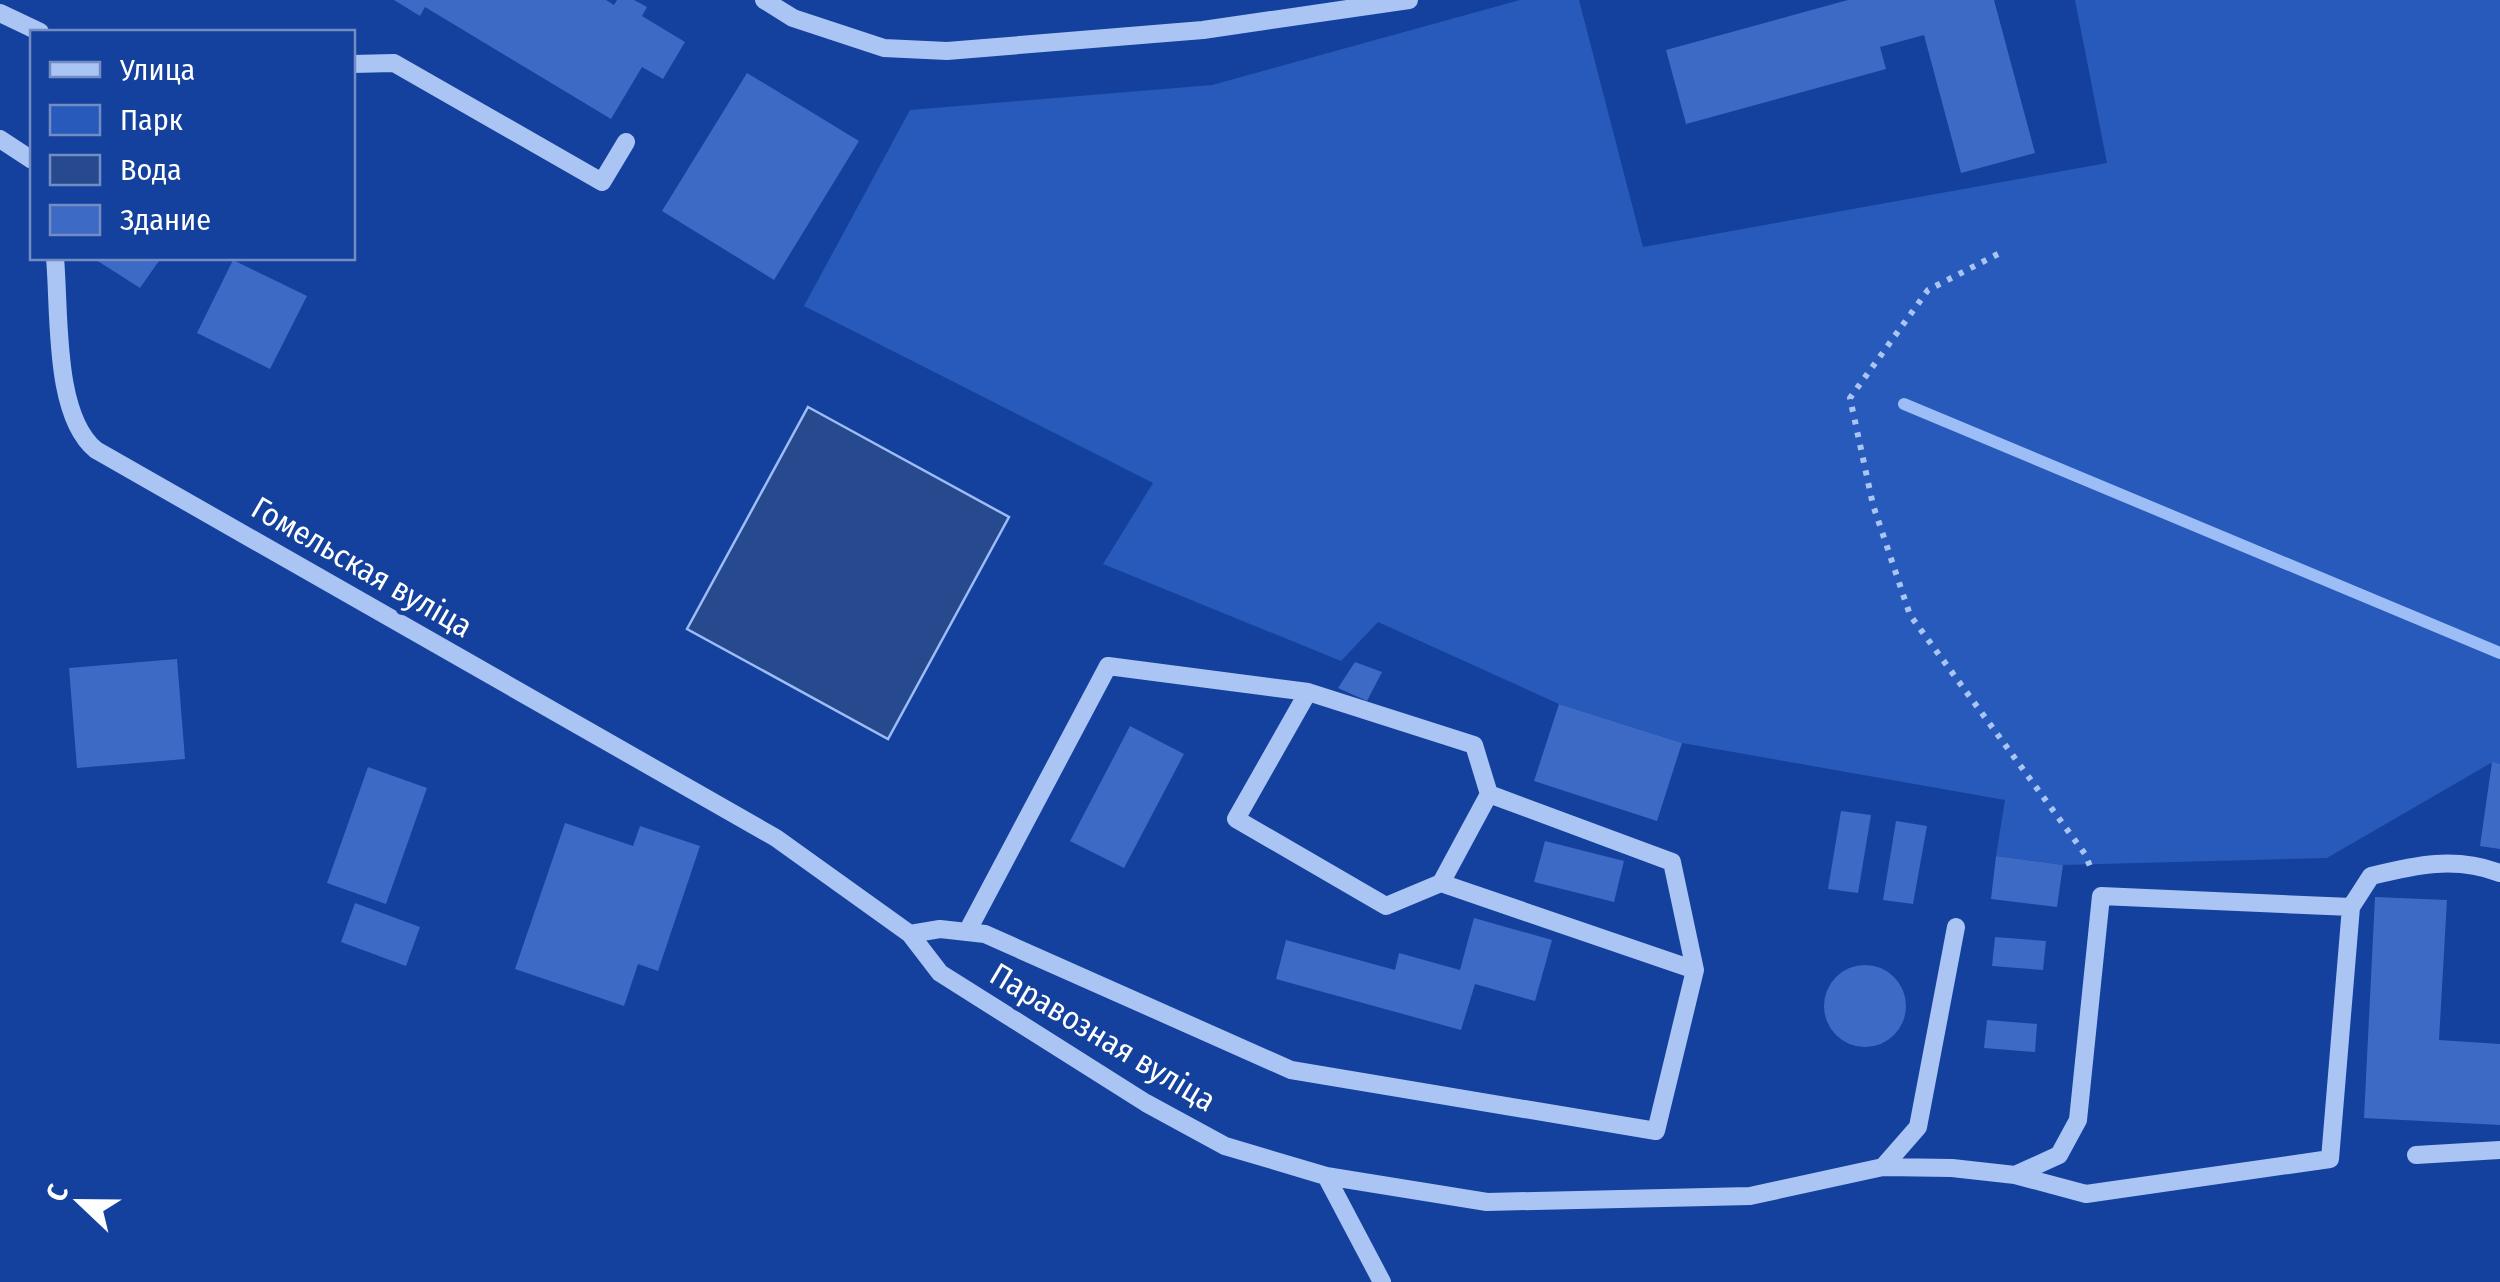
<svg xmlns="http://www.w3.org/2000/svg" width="2500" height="1282" font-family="'Fira Sans Condensed',sans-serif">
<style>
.green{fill:#275abb}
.water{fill:#27498e;stroke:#9dbdf6;stroke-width:2.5}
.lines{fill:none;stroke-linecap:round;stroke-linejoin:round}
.stream{stroke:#9dbdf6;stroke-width:12}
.building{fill:#3d6ac4}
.path{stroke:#aac4f4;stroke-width:6;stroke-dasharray:5 8;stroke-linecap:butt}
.minor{stroke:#aac4f4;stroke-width:18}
.labels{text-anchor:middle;stroke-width:9;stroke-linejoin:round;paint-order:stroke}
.street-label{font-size:32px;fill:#fff;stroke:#14419d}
</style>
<rect width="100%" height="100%" fill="#14419d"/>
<path class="green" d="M1520 0H1579L1643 247 2107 163 2075 0H2500V764L2491 763 2327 858 2063 865 1996 856 2005 800 1682 743 1559 704 1378 622 1341 661 1103 564 1153 483 804 306 910 110 1212 85Z"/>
<path class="water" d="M808 407 1009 517 888 739 687 629Z"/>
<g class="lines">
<path class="stream" d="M1904 404 2500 653"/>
</g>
<path class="building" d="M394 0H606L614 5 617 0H634L647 7 642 16 685 42 663 79 642 67 611 119 425 7 420 16Z
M1848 0H1994L2035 153 1961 173 1924 35 1880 47 1886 69 1686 124 1666 50Z
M747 73 859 141 774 280 662 211Z
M93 258H161L140 288Z
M233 260 307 296 270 369 197 333Z
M177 659 185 759 77 768 69 668Z
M1355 662 1382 672 1367 701 1338 688Z
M1559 704 1682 743 1657 821 1534 781Z
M1130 726 1184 754 1124 868 1070 841Z
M2492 762 2500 764V849L2480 846Z
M368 767 427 788 386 904 327 883Z
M1841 811 1871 815 1858 893 1828 889Z
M1896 821 1927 826 1913 904 1883 900Z
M565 823 633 846 640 826 700 846 658 971 638 964 624 1006 515 969Z
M1545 841 1624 861 1614 902 1534 882Z
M1996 856 2063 865 2057 907 1991 899Z
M2375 897 2447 900 2439 1040 2500 1044V1125L2364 1118Z
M355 903 420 927 406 966 341 942Z
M1474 918 1552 940 1535 1001 1475 984 1461 1030 1276 979 1286 940 1395 970 1399 953 1460 970Z
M1995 937 2046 941 2043 970 1992 966Z
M1824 1006a41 41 0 1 1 82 0a41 41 0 1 1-82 0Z
M1987 1020 2037 1024 2035 1052 1984 1048Z"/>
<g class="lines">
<path class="path" d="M1998 254 1928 290 1850 398 1873 505 1910 615 2085 854 2092 871"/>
<path class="minor" d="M764 0 793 18 884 48 947 51 1203 30 1409 0
M0 13 40 32
M352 64 394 63 602 182 626 142
M0 139 32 160
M55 258C60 312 53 415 96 450L776 838 910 934 940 973 1146 1103 1225 1146 1326 1176 1382 1282
M1441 883 1386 906 1236 819 1308 692 1474 745 1489 794
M2351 907 2371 876C2416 865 2455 856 2500 873
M967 932 1108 666 1308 692
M910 934 940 929 985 934 1291 1070 1656 1131 1695 970 1441 883 1489 794 1672 862 1695 970
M2416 1155 2500 1150
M1883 1167 1918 1127 1956 927
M1326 1176 1487 1202 1750 1196 1883 1167 1952 1168 2015 1175 2086 1194 2330 1159 2351 907 2101 896 2078 1120 2059 1155 2015 1175"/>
</g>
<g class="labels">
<g class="street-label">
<text transform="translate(362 567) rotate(30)" y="11">Гомельская вуліца</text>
<text transform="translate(1103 1037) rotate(31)" y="11">Паравозная вуліца</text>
</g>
</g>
<rect x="30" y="30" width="325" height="230" fill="#14419d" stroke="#728dc4" stroke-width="2.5"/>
<rect x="50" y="62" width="50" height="15" fill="#aac4f4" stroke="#728dc4" stroke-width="2.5"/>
<text x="120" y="80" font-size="30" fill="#ffffff">Улица</text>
<rect x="50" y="105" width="50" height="30" fill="#275abb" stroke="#728dc4" stroke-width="2.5"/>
<text x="120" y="130" font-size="30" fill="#ffffff">Парк</text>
<rect x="50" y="155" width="50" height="30" fill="#27498e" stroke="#728dc4" stroke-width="2.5"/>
<text x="120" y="180" font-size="30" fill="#ffffff">Вода</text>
<rect x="50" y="205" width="50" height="30" fill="#3d6ac4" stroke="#728dc4" stroke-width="2.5"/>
<text x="120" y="230" font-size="30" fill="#ffffff">Здание</text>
<g transform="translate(80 1202) rotate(292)" stroke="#14419d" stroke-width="8" paint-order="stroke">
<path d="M0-8L18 38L0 25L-18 38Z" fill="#ffffff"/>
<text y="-15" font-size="28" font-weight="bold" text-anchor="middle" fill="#ffffff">С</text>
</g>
</svg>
